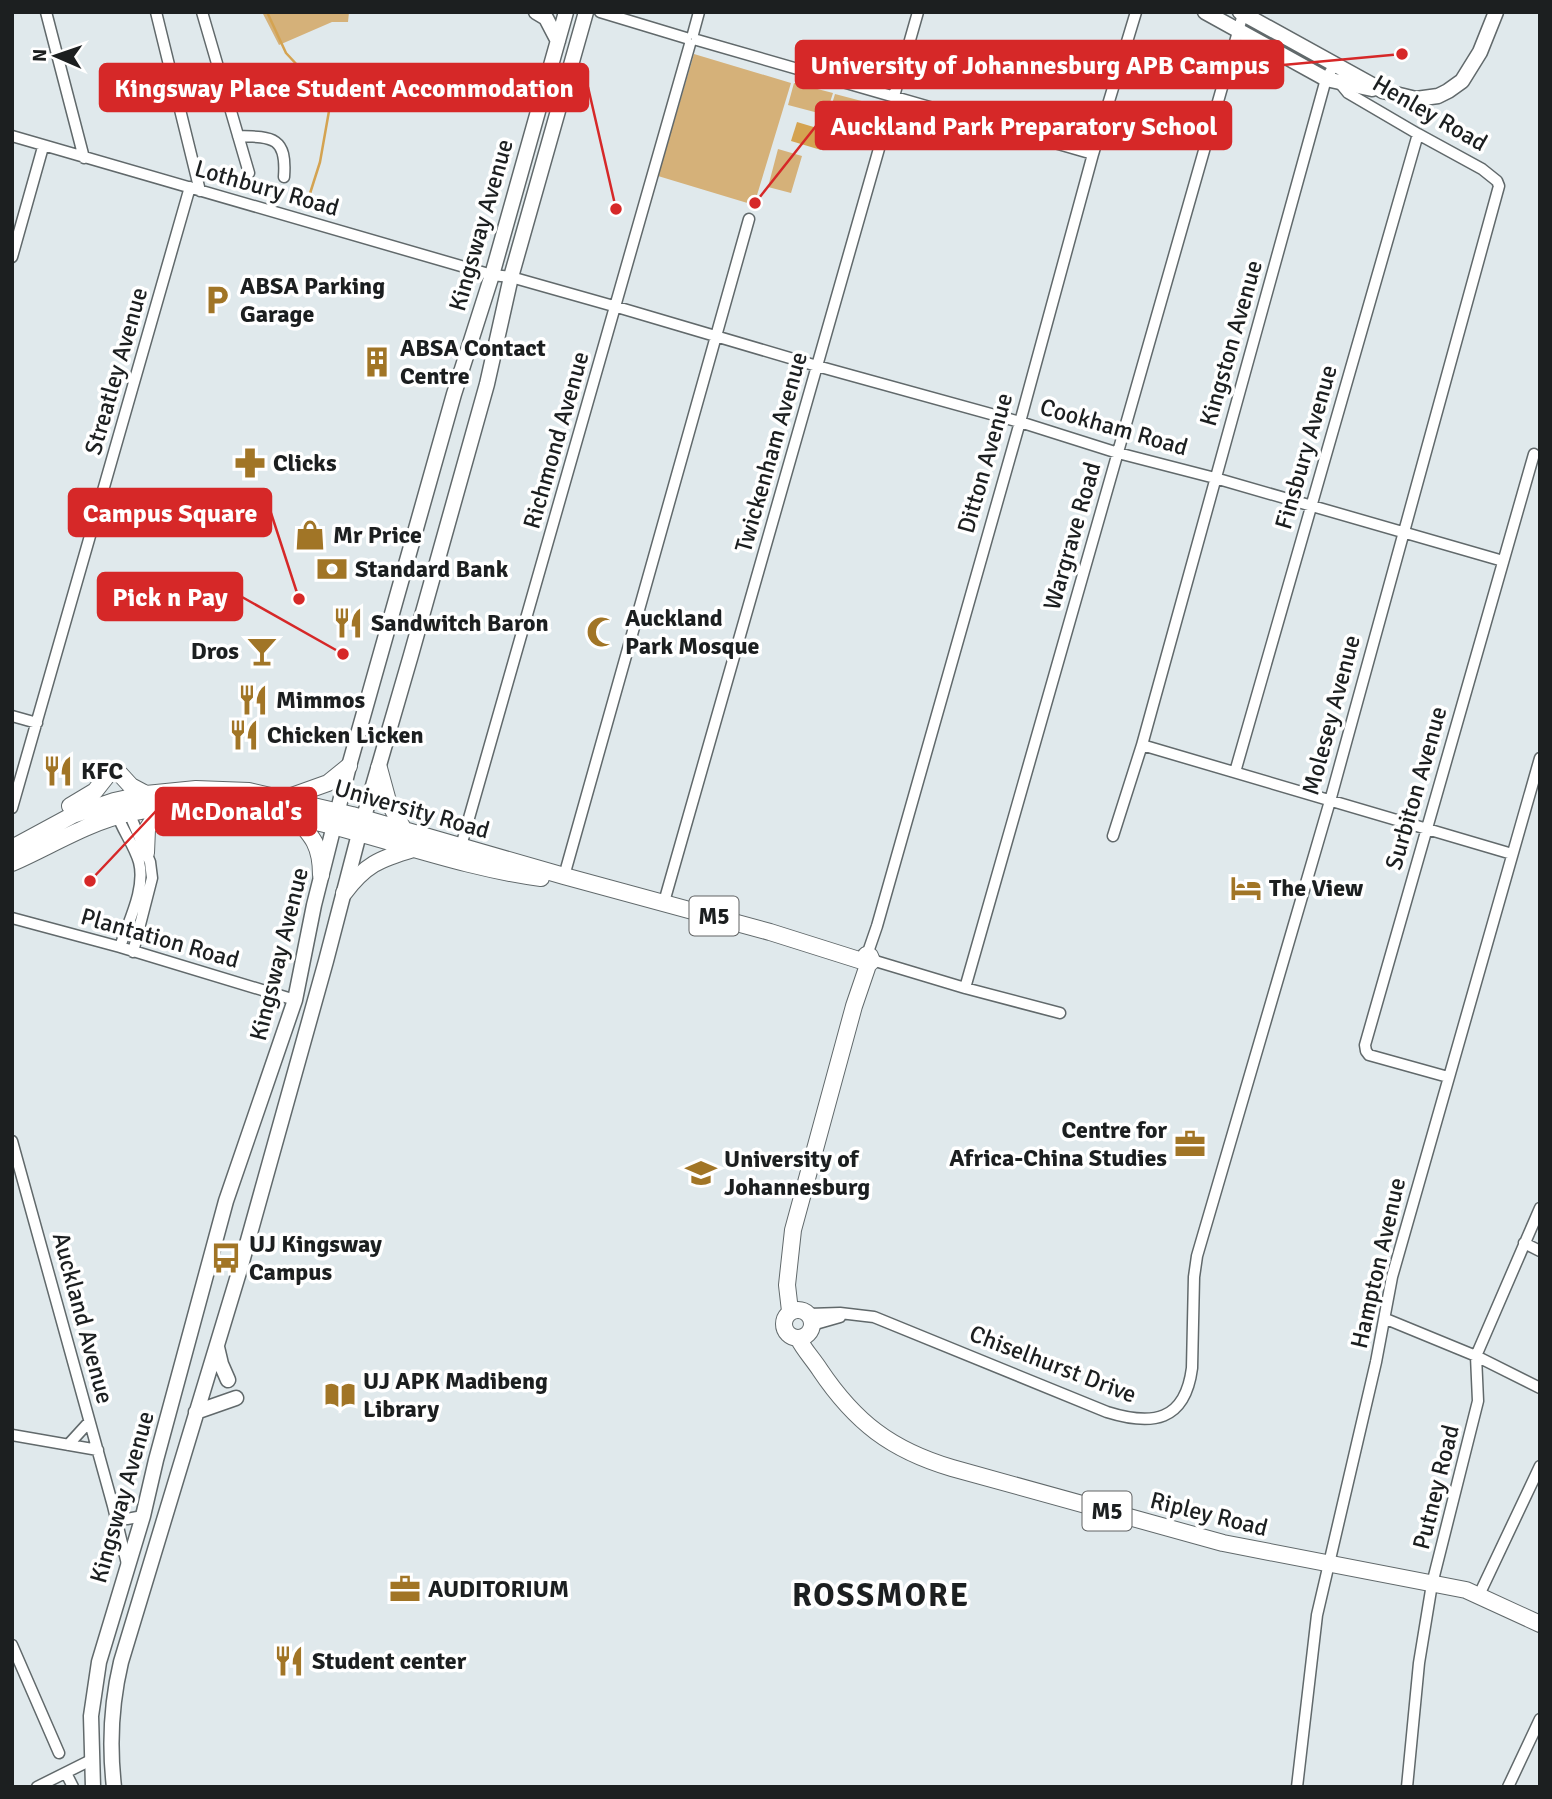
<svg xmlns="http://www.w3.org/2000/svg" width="1552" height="1799" font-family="Signika,sans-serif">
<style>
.green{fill:#d5b179}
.water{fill:#d4a351}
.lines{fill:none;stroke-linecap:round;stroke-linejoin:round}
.stream{stroke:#d4a351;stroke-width:2.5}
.minor-casing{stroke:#61696b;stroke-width:13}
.secondary-casing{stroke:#61696b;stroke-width:17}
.primary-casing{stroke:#61696b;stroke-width:18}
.minor{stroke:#fff;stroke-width:10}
.secondary{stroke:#fff;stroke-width:14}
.primary{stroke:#fff;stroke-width:16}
.labels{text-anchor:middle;stroke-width:7;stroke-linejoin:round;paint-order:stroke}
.shield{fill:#fff;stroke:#606263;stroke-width:2}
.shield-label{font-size:23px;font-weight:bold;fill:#1c1f20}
.street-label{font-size:24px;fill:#1c1f20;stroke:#fff}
.poi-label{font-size:24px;font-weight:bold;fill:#1c1f20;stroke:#fff;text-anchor:start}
.district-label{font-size:32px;font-weight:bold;letter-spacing:2px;fill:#1c1f20;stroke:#fff}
.leader{fill:none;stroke:#d62828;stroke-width:2.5}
.callout-dot{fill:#d62828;stroke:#fff;stroke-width:2.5}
.callout{fill:#d62828;stroke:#d62828;stroke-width:2.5}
.callout-label{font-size:26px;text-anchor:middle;font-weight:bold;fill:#fff}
</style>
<rect width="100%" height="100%" fill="#e0e9ec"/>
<path class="green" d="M262 12H349L348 22H332L279 45Z
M694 54 791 83 754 205 658 176Z
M794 83 833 93 826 115 788 105Z
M835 94 873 104 867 127 828 117Z
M778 149 802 156 791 193 768 187Z"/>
<path class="water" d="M797 122 827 131 821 150 791 141Z"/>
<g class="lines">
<path class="stream" d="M267 12 286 53 327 97
M306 206 320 162 329 111"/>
<g class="minor-casing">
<path id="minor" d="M46 12 84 158
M156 12 200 191
M202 12 249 173
M600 12 686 38
M693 34 699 12
M697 40 1093 154
M171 71 219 76
M12 136 492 275 511 277 617 307 817 366 1020 422 1118 453 1215 478 1503 561
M238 136C273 137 287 137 284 177
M12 257 43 147
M12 716 37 723
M1142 745 1512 854
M1235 772 1418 134
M12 808 190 187
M127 808 150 862 152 878 133 952
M116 811C121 829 134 844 139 862 146 889 128 922 120 947
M1113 836 1142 745 1326 79 1335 64
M461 846 690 44
M564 876 749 219
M664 902 918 12
M12 918 120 947 295 1000
M867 955 877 926 1020 422 1093 154 1136 12
M872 960 965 988 1060 1013
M965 988 1243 14
M1448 1077 1369 1055 1366 1051 1365 1045 1534 454
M12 1141 113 1506 127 1564
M1524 1243 1540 1251
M809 1314 840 1313 874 1317 1107 1412C1152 1426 1185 1422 1192 1368L1194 1277 1197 1256 1330 801 1499 186 1497 181 1482 169 1418 134 1348 93 1339 82
M1386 1319 1476 1356 1540 1388
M812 1325 840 1317
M12 1435 98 1450
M68 1445 89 1422
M113 1506 127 1519 143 1516
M1479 1595 1540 1466
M12 1645 59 1753
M66 1773 73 1787
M37 1787 91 1760
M1297 1787 1317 1615 1376 1362 1392 1277 1540 758
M1407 1787 1419 1663 1432 1584 1478 1401 1476 1356 1540 1208
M1508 1787 1540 1719"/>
</g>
<g class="secondary-casing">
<path id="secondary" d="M536 12 546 18 558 41
M1205 12 1326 79 1372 89
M1240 12 1383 91 1416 99 1438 96 1448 91 1462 81 1480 52 1496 12
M217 1347 221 1364 228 1380
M196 1412 236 1398
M93 1787 91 1716 99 1662 143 1516 156 1460 226 1201 295 1000 314 905 349 766 454 394 492 275 566 12
M114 1787C109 1744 111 1704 121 1662L240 1269 326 961 359 834 411 655 487 384 511 277 586 12"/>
</g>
<g class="primary-casing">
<path id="primary" d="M379 768 388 801 404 830
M120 774 131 786 146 794
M286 798 328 783 349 766
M70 806 95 791 110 772
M294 816C313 837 321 846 321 875
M12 848 73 815 114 801 146 794 196 789 249 791 352 815 564 876 770 932 862 961
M146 853 147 829 162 807
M12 863C51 846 88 822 130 813 271 782 403 860 541 878
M344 893C365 865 379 859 413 849
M784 1324a14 14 0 1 1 28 0a14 14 0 1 1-28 0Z
M790 1311 787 1285 793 1230 854 1006 868 965 872 961 870 956 866 955
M798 1338C804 1350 813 1359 820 1370 855 1422 891 1450 952 1468L1223 1543 1466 1590 1540 1624"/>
</g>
<use href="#minor" class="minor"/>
<use href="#secondary" class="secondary"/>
<use href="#primary" class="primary"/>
</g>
<defs>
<g id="parking-bare" transform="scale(2.415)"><path d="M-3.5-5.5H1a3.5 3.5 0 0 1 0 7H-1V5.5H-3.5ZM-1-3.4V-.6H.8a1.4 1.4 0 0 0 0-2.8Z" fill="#a17526" stroke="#fff" stroke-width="2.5" paint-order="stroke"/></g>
<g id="building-bare" transform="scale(2.415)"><path d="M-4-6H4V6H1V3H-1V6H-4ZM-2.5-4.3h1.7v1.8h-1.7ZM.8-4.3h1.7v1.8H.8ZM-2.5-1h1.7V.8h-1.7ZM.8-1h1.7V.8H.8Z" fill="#a17526" stroke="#fff" stroke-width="2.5" paint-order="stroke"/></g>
<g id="pharmacy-bare" transform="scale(2.415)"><path d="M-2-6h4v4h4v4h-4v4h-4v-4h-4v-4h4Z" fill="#a17526" stroke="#fff" stroke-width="2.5" paint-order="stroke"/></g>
<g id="shop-bare" transform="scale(2.415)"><path d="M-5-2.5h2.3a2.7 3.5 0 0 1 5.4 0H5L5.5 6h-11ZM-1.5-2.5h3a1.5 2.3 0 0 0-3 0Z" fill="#a17526" stroke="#fff" stroke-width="2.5" paint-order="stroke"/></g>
<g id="bank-bare" transform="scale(2.415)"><path d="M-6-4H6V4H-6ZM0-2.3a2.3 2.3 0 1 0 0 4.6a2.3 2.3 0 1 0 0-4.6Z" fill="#a17526" stroke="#fff" stroke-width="2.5" paint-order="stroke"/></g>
<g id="restaurant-bare" transform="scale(2.415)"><path d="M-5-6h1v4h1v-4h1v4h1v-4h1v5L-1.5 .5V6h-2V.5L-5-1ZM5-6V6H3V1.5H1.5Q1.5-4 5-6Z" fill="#a17526" stroke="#fff" stroke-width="2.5" paint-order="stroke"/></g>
<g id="mosque-bare" transform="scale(2.415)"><path d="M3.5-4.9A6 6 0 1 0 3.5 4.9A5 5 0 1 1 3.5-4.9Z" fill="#a17526" stroke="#fff" stroke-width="2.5" paint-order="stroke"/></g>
<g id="bar-bare" transform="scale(2.415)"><path d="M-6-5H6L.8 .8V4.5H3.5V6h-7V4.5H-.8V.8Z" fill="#a17526" stroke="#fff" stroke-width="2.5" paint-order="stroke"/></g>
<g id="hotel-bare" transform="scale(2.415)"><path d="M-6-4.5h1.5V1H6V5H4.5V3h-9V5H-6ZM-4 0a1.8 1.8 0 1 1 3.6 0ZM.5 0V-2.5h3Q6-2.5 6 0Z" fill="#a17526" stroke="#fff" stroke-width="2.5" paint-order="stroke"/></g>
<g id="office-bare" transform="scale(2.415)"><path d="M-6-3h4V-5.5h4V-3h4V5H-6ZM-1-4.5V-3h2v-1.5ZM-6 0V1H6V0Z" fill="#a17526" stroke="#fff" stroke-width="2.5" paint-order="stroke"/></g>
<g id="university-bare" transform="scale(2.415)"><path d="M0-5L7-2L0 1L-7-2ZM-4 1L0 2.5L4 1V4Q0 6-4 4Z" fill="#a17526" stroke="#fff" stroke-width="2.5" paint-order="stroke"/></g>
<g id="bus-bare" transform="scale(2.415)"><path d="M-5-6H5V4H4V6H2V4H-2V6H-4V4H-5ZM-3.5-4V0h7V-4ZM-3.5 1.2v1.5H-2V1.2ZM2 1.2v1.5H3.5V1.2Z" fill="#a17526" stroke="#fff" stroke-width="2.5" paint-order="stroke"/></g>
<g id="library-bare" transform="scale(2.415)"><path d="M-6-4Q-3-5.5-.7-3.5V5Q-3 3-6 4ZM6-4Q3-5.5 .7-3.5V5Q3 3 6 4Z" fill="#a17526" stroke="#fff" stroke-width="2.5" paint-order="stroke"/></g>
</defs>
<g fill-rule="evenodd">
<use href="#parking-bare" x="217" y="300"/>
<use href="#building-bare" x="377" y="362"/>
<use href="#pharmacy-bare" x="250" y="463"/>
<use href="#shop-bare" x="310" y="535"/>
<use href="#bank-bare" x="332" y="569"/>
<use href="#restaurant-bare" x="348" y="623"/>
<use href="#mosque-bare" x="602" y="632"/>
<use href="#bar-bare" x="262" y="651"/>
<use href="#restaurant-bare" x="253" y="700"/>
<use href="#restaurant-bare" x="244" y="735"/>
<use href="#restaurant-bare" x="58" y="771"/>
<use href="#hotel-bare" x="1246" y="888"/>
<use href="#office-bare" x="1190" y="1144"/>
<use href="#university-bare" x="701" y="1173"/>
<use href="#bus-bare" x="226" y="1258"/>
<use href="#library-bare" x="340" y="1395"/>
<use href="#office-bare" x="405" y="1589"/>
<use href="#restaurant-bare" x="289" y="1661"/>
</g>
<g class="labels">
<g class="shield">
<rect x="689.5" y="896.5" width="49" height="39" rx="5"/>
<rect x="1082.5" y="1491.5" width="49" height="39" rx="5"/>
</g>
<g class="shield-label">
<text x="714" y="924">M5</text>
<text x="1107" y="1519">M5</text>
</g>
<g class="street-label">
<text transform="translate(1430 113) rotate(30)" y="8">Henley Road</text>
<text transform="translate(267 188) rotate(16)" y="8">Lothbury Road</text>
<text transform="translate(481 225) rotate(-74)" y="8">Kingsway Avenue</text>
<text transform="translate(1231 343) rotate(-74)" y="8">Kingston Avenue</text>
<text transform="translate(116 371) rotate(-74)" y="8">Streatley Avenue</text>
<text transform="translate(1114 427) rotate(16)" y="8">Cookham Road</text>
<text transform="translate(556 440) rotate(-74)" y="8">Richmond Avenue</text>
<text transform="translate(1306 447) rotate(-74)" y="8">Finsbury Avenue</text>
<text transform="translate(771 452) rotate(-74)" y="8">Twickenham Avenue</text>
<text transform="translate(985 463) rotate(-74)" y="8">Ditton Avenue</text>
<text transform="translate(1072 536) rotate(-74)" y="8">Wargrave Road</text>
<text transform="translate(1331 715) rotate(-75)" y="8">Molesey Avenue</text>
<text transform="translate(1416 788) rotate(-74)" y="8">Surbiton Avenue</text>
<text transform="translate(412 809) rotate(16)" y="8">University Road</text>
<text transform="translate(160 938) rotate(16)" y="8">Plantation Road</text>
<text transform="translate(279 954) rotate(-76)" y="8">Kingsway Avenue</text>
<text transform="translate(1378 1263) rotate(-77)" y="8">Hampton Avenue</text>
<text transform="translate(83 1318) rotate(75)" y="8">Auckland Avenue</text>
<text transform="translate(1053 1364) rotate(21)" y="8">Chiselhurst Drive</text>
<text transform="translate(1436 1487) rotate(-76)" y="8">Putney Road</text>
<text transform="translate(122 1497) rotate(-74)" y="8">Kingsway Avenue</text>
<text transform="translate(1209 1514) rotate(14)" y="8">Ripley Road</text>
</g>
<g class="poi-label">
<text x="240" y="294">ABSA Parking<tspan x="240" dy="28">Garage</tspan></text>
<text x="400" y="356">ABSA Contact<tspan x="400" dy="28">Centre</tspan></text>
<text x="273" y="471">Clicks</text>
<text x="333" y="543">Mr Price</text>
<text x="355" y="577">Standard Bank</text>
<text x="625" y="626">Auckland<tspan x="625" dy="28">Park Mosque</tspan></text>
<text x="371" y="631">Sandwitch Baron</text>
<text x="239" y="659" text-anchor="end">Dros</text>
<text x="276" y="708">Mimmos</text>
<text x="267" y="743">Chicken Licken</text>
<text x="81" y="779">KFC</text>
<text x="1269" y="896">The View</text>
<text x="1167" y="1138" text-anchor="end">Centre for<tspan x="1167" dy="28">Africa-China Studies</tspan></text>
<text x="724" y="1167">University of<tspan x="724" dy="28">Johannesburg</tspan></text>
<text x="249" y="1252">UJ Kingsway<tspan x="249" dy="28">Campus</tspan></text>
<text x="363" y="1389">UJ APK Madibeng<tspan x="363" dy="28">Library</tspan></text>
<text x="428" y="1597">AUDITORIUM</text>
<text x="312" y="1669">Student center</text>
</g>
<g class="district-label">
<text x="881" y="1606">ROSSMORE</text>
</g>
</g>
<path class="leader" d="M1402 54L1283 65M616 209L588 87M755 203L816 126M299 599L271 513M343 654L242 597M90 881L156 811"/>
<g class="callout-dot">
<circle cx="1402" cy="54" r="7"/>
<circle cx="616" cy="209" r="7"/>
<circle cx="755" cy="203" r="7"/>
<circle cx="299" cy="599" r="7"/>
<circle cx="343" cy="654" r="7"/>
<circle cx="90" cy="881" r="7"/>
</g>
<g class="callout">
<rect x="796" y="41" width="487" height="47" rx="7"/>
<rect x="100" y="64" width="488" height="47" rx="7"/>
<rect x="816" y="102" width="415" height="47" rx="7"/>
<rect x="69" y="489" width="202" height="47" rx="7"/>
<rect x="98" y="573" width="144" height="47" rx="7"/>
<rect x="156" y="788" width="160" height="47" rx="7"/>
</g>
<g class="callout-label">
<text x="1040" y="74">University of Johannesburg APB Campus</text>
<text x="344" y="97">Kingsway Place Student Accommodation</text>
<text x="1024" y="135">Auckland Park Preparatory School</text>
<text x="170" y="522">Campus Square</text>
<text x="170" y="606">Pick n Pay</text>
<text x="236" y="820">McDonald's</text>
</g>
<rect width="1552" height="1799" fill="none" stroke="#1c1f20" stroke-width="28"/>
<g transform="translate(56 56) rotate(272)" stroke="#ffffff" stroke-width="5" paint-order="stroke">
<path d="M0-5L12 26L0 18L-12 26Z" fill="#1c1f20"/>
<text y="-10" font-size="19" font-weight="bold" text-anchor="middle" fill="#1c1f20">N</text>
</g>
</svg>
